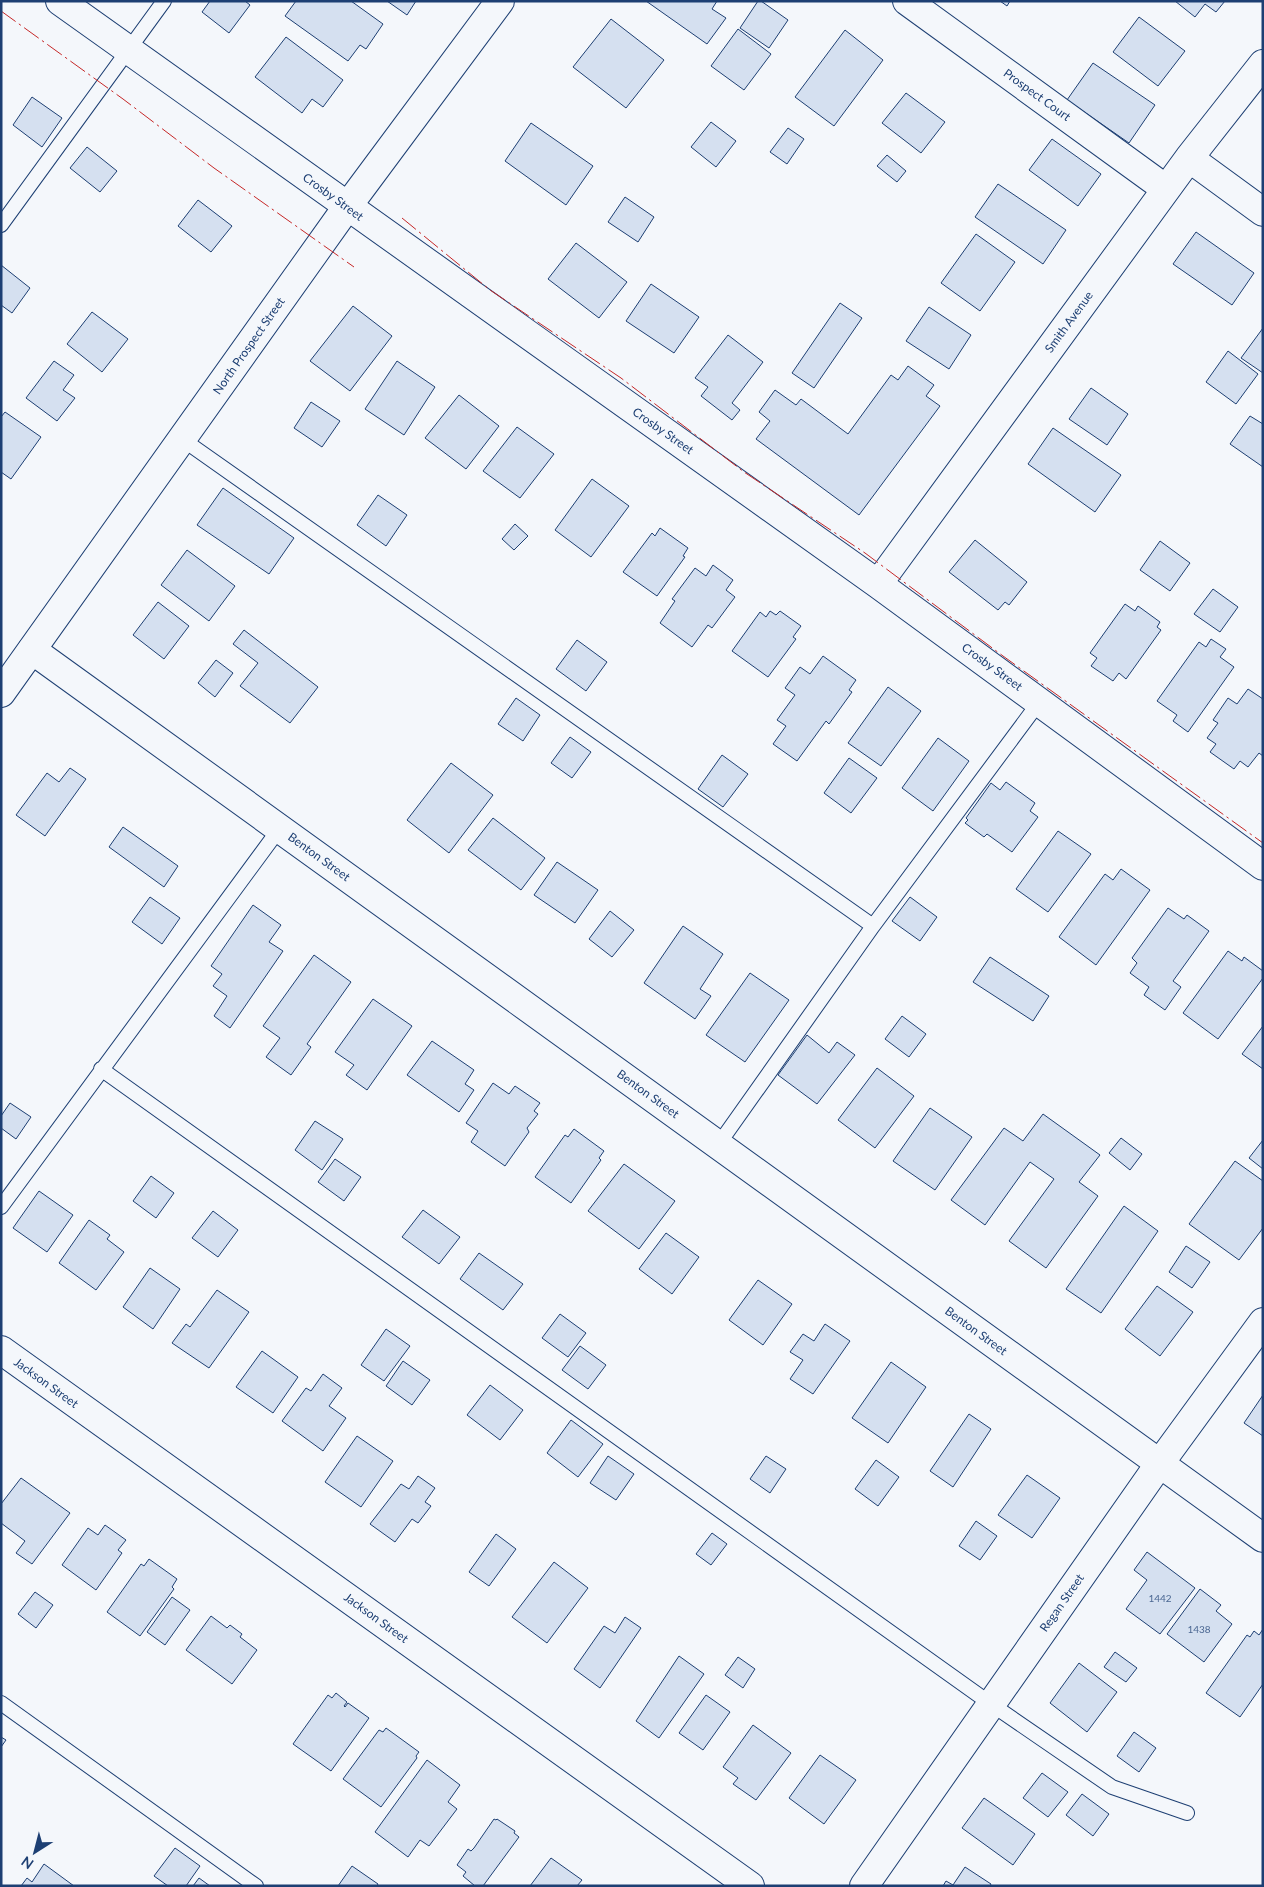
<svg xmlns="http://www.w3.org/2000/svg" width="1264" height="1887" font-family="Lato,sans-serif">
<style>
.building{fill:#d5e0f0;stroke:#1d3f73}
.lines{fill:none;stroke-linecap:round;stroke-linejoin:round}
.service-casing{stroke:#1d3f73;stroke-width:16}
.minor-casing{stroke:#1d3f73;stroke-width:30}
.tertiary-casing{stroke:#1d3f73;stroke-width:30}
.service{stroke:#f4f7fb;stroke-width:14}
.minor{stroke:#f4f7fb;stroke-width:28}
.tertiary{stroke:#f4f7fb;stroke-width:28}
.power{stroke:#c62828;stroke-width:1;stroke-dasharray:18 4 2.5 4;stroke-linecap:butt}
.labels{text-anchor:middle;stroke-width:4;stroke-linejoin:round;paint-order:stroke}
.number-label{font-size:10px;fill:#4b6792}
.street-label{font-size:12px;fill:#1d3f73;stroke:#f4f7fb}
</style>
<rect width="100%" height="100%" fill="#f4f7fb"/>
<path class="building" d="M210 1H245L250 5 229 33 202 12Z
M296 1H351L383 24 366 49 360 45 348 61 285 16Z
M387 1H416L407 15Z
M646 1H717L712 9 726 18 707 44Z
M758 1H761L788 20 769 48 740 28Z
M1000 1H1010L1007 6Z
M1175 1H1225L1216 12 1205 4 1195 17Z
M1139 17 1185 51 1158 86 1113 52Z
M611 19 664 60 626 108 573 67Z
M738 29 771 54 744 90 711 66Z
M845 30 883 60 834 126 795 97Z
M286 37 343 80 323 107 312 99 302 113 255 77Z
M1093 63 1155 105 1129 143 1067 100Z
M906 93 945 122 921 153 882 123Z
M32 97 62 118 42 147 13 125Z
M711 122 736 141 716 167 691 147Z
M531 123 593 166 566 205 505 161Z
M788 128 804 139 787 164 770 152Z
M1052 139 1101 174 1078 206 1029 170Z
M87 147 117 171 100 192 70 168Z
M887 155 906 171 897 182 877 166Z
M998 184 1066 230 1043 264 975 217Z
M625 197 654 217 638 242 608 222Z
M198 200 232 226 211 252 178 226Z
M1196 232 1254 273 1232 305 1173 264Z
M976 234 1015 262 980 311 941 283Z
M576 243 627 282 599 318 548 279Z
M1 265 30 288 12 313 1 305Z
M651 284 699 317 674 353 626 321Z
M840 303 862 318 814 388 792 373Z
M353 306 392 336 350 391 310 361Z
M929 307 971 335 949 369 906 341Z
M92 312 128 339 102 372 67 344Z
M1263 328V373L1241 358Z
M728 335 763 362 732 403 740 410 732 420 701 396 708 387 695 378Z
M1228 351 1258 374 1236 404 1206 382Z
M54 361 74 375 63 390 75 398 57 421 26 398Z
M397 361 435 387 404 435 365 409Z
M908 366 934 385 926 396 940 406 859 515 756 439 770 421 759 412 775 390 796 405 801 399 848 434 891 375 898 380Z
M1091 388 1128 414 1107 445 1069 419Z
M459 395 499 426 466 469 425 438Z
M311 402 340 421 322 447 294 428Z
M5 412 41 437 11 479 1 472V417Z
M1250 416 1263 424V467L1230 444Z
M517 427 554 454 520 498 483 471Z
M1053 428 1121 475 1095 512 1028 464Z
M592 479 629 506 591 557 555 530Z
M223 488 294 538 269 574 197 525Z
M378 495 407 515 386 546 357 525Z
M515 524 528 536 514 550 502 539Z
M660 528 688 548 683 556 685 557 657 596 623 572 652 533 655 536Z
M975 540 1027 582 1009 605 1005 602 998 610 949 572Z
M1160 541 1190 563 1170 591 1140 570Z
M187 550 235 586 209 621 161 585Z
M713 565 733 580 726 590 735 597 712 628 708 625 692 647 660 623 675 601 672 599 695 568 706 576Z
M1213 589 1238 607 1220 632 1194 614Z
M158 602 189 626 164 659 133 635Z
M1125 604 1135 611 1138 606 1160 622 1157 627 1161 630 1126 679 1119 673 1113 681 1091 666 1097 658 1090 653Z
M770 611 776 615 780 611 801 626 793 637 796 639 768 677 732 651 760 612 766 617Z
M244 630 318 687 290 723 240 686 258 663 233 644Z
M1211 639 1226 649 1220 657 1234 667 1188 732 1173 721 1177 715 1157 701 1199 642 1206 647Z
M577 640 607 662 586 691 556 669Z
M823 656 856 680 849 690 852 692 829 724 826 721 797 761 773 744 786 726 777 720 795 695 785 688 800 667 810 674Z
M216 660 233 673 215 697 198 683Z
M888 687 921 711 881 766 848 743Z
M1248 689 1263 699V756L1259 753 1248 767 1240 761 1234 769 1210 752 1216 744 1207 738 1218 723 1213 720 1228 698 1237 704Z
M516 698 540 715 523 741 498 724Z
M570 737 591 752 572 778 551 763Z
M938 738 969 761 933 811 902 788Z
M722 755 748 774 723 807 698 789Z
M849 758 877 778 851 813 824 793Z
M451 763 493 795 449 853 407 820Z
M70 768 86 779 45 836 16 815 47 773 59 782Z
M1006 782 1035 803 1030 811 1038 817 1012 852 987 834 984 837 965 823 968 820 966 818 991 783 1000 790Z
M493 818 545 858 521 890 468 850Z
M123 827 178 866 164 887 109 847Z
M1058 831 1091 854 1048 912 1016 889Z
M557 862 598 890 575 923 534 895Z
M1121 869 1150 890 1096 965 1059 937 1105 874 1113 880Z
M150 897 180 918 162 944 132 922Z
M910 897 937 917 920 941 892 921Z
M253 905 281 925 269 942 283 951 230 1028 214 1016 227 996 213 986 222 974 211 966Z
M1168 908 1184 919 1187 915 1209 931 1173 981 1181 987 1165 1010 1144 995 1149 987 1130 973 1137 963 1132 958Z
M610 911 634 930 612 957 589 939Z
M683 926 723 954 700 989 711 996 695 1019 644 983Z
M1228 951 1242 961 1244 957 1263 971V978L1218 1039 1183 1013Z
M314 955 351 982 307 1044 311 1047 291 1075 266 1057 280 1038 263 1026Z
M990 957 1049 996 1033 1021 973 982Z
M750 973 789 1000 745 1062 706 1035Z
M373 999 412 1026 367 1090 346 1075 354 1065 335 1052Z
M902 1016 926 1034 909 1057 885 1039Z
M1263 1026V1069L1242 1054Z
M807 1035 829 1053 837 1042 855 1055 817 1104 778 1075Z
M432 1041 474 1070 465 1084 474 1090 459 1112 407 1075Z
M877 1068 914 1096 875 1148 838 1120Z
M493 1083 509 1094 515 1086 540 1103 534 1111 538 1114 527 1128 529 1132 505 1166 471 1142 478 1131 466 1123Z
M10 1103 31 1117 16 1139 1 1128V1116Z
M930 1108 972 1137 935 1190 893 1161Z
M1043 1114 1100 1155 1079 1182 1098 1196 1046 1268 1009 1241 1054 1179 1030 1162 985 1225 951 1200 1004 1128 1023 1141Z
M315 1121 343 1139 322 1170 295 1150Z
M574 1129 604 1151 599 1158 601 1160 571 1203 535 1177 565 1135 568 1137Z
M1121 1138 1142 1154 1130 1170 1109 1153Z
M1263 1140V1169L1249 1158Z
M335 1159 361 1177 344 1201 318 1182Z
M1235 1161 1263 1181V1228L1239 1260 1189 1224Z
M624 1164 675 1201 639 1249 588 1211Z
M151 1176 174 1193 156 1218 133 1201Z
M39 1191 73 1215 47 1252 13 1228Z
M1124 1206 1158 1231 1101 1313 1066 1289Z
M423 1210 460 1237 439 1264 402 1237Z
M213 1211 238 1230 218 1257 192 1238Z
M89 1220 110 1235 107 1239 124 1252 96 1290 59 1263Z
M666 1233 699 1257 672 1294 639 1269Z
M1186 1246 1210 1262 1192 1288 1169 1272Z
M479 1253 523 1284 503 1310 460 1279Z
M150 1268 180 1289 153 1329 123 1307Z
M758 1280 792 1304 763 1345 729 1320Z
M1157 1286 1193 1312 1160 1356 1125 1329Z
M217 1290 249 1312 209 1368 172 1343 186 1324 190 1327Z
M560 1314 586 1333 568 1357 542 1338Z
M825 1324 850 1341 813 1394 790 1379 803 1360 790 1352 803 1334 814 1341Z
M386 1329 410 1346 384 1381 361 1365Z
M580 1346 606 1365 588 1389 562 1370Z
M262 1351 298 1377 273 1413 236 1387Z
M403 1361 430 1380 412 1405 386 1386Z
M891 1362 926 1387 888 1443 852 1418Z
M323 1374 342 1388 329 1406 346 1418 323 1451 282 1421 306 1388 311 1391Z
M490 1385 523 1410 500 1440 467 1415Z
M1263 1395V1436L1244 1423Z
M969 1414 991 1429 953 1487 930 1471Z
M571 1420 603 1444 578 1477 547 1453Z
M357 1436 393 1461 361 1507 325 1482Z
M608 1456 634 1474 616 1500 590 1483Z
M766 1456 786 1469 770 1493 750 1479Z
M876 1460 899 1477 878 1506 855 1489Z
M1027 1475 1060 1498 1032 1538 998 1515Z
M418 1476 435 1488 425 1502 431 1506 418 1523 412 1519 395 1542 370 1524 401 1484 409 1489Z
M21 1478 70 1513 32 1564 16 1553 25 1541 1 1523V1504Z
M976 1521 997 1536 980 1560 959 1546Z
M105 1525 126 1540 118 1550 122 1553 96 1590 62 1565 88 1528 98 1535Z
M712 1533 727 1544 711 1565 696 1554Z
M496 1534 516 1549 489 1586 469 1572Z
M1147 1552 1195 1588 1160 1634 1126 1609 1147 1580 1134 1570Z
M149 1559 177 1579 172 1587 174 1589 140 1636 107 1612 141 1564 144 1566Z
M554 1562 588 1588 547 1643 512 1617Z
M1200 1589 1221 1605 1216 1611 1232 1624 1204 1662 1167 1634Z
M35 1592 53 1605 36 1628 18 1614Z
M172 1597 190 1610 165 1645 147 1632Z
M211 1616 227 1628 230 1625 242 1634 240 1637 257 1650 232 1684 186 1650Z
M625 1617 641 1628 600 1688 574 1669 604 1626 615 1633Z
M1263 1629V1684L1240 1717 1206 1693 1247 1635 1250 1637 1254 1631 1259 1635Z
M1115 1652 1137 1668 1126 1682 1104 1667Z
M679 1656 704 1674 659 1738 636 1721Z
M738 1657 755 1669 743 1688 725 1675Z
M1079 1663 1117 1692 1087 1732 1050 1703Z
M336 1693 347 1702 344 1706 345 1707 348 1703 369 1718 331 1771 293 1744 328 1695 332 1698Z
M706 1695 730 1712 703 1750 679 1733Z
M753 1725 791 1753 756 1800 733 1784 738 1778 723 1767Z
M386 1728 419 1752 416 1756 417 1758 381 1807 343 1779 379 1730 383 1732Z
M1134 1732 1156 1748 1139 1772 1117 1756Z
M1 1737 6 1740 1 1747Z
M820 1755 856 1780 824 1824 789 1798Z
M427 1760 460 1785 448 1802 457 1809 429 1846 420 1840 408 1857 375 1832Z
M1042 1773 1068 1792 1048 1817 1023 1798Z
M1082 1794 1109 1814 1093 1836 1066 1815Z
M984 1798 1035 1834 1013 1865 962 1828Z
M494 1819 496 1820 497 1819 515 1831 514 1833 519 1837 483 1886H475L463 1876 466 1872 457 1865 468 1849 471 1851 474 1848Z
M175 1848 200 1866 186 1886H168L154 1876Z
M551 1858 582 1880 577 1886H530Z
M44 1864 74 1886H21L27 1878 32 1882Z
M352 1866 378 1884 377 1886H338Z
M965 1867 991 1884 990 1886H943L946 1881 953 1885Z
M199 1878 210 1886H193Z"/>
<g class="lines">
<g class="service-casing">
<path id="service" d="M1 225 164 1
M182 439 873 926 718 1145
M873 926 1040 701
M101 1069 991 1704 1112 1787 1187 1813
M1 1207 280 828
M1 1703 256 1886"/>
</g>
<g class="minor-casing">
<path id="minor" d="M60 1 878 584 1263 866
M907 1 1166 189
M1189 158 1263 212
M878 584 1189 158 1263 64
M32 650 1263 1538
M1 1350 750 1886
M864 1886 1160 1463 1263 1322"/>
</g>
<g class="tertiary-casing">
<path id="tertiary" d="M1 693 347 207 500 1"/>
</g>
<use href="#service" class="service"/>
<use href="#minor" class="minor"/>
<use href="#tertiary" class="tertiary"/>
<path class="power" d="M1 11 123 99 214 168 354 267
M402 218 490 290 621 378 744 472 865 553 1003 656 1263 843"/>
</g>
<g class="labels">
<g class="number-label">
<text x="1160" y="1602">1442</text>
<text x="1199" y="1633">1438</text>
</g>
<g class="street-label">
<text transform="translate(1037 95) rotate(36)" y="4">Prospect Court</text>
<text transform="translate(333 197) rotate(36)" y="4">Crosby Street</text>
<text transform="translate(1069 322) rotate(-54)" y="4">Smith Avenue</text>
<text transform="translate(249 346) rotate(-55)" y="4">North Prospect Street</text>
<text transform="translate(663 431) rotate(35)" y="4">Crosby Street</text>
<text transform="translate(992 667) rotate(36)" y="4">Crosby Street</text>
<text transform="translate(319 857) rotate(36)" y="4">Benton Street</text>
<text transform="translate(648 1094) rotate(36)" y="4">Benton Street</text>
<text transform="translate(976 1331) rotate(36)" y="4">Benton Street</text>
<text transform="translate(46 1383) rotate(36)" y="4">Jackson Street</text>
<text transform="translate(1062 1603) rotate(-55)" y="4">Regan Street</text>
<text transform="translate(376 1618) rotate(36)" y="4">Jackson Street</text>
</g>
</g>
<rect width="1264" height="1887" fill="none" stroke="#1d3f73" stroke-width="5"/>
<g transform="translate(35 1852) rotate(216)" stroke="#f4f7fb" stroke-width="4" paint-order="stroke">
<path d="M0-4L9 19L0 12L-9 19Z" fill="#1d3f73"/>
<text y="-8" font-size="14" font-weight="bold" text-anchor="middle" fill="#1d3f73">N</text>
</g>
</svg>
